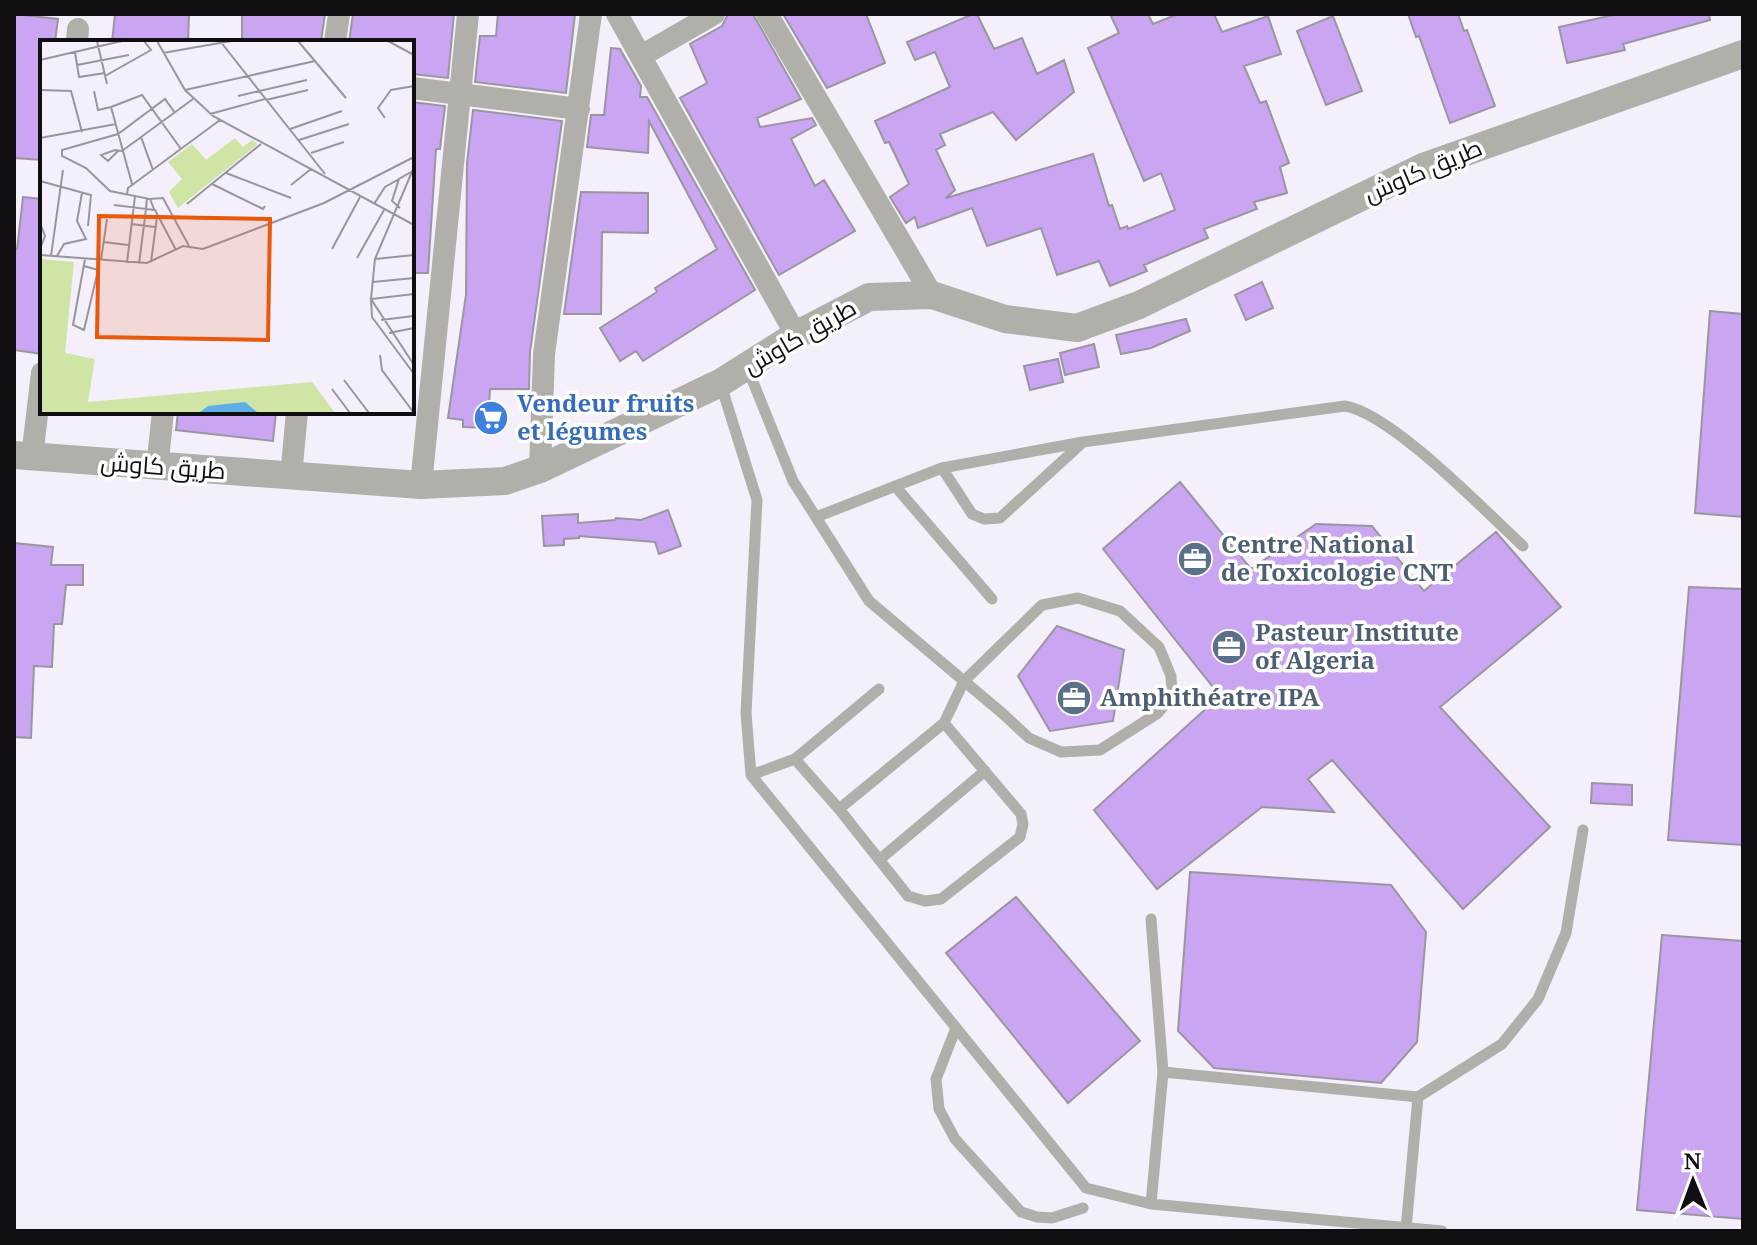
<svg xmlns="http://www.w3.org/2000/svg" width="1757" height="1245" font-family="'Noto Serif',Cairo,serif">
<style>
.building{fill:#c9a5f2;stroke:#9a96a0;stroke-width:2}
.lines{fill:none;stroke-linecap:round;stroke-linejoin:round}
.service{stroke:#b0afaa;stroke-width:11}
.minor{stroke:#b0afaa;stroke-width:22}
.tertiary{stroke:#b0afaa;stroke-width:28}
.labels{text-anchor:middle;stroke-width:7;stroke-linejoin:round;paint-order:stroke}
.street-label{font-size:24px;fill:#100e12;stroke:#fff}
.shop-label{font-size:24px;font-weight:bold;fill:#366cbe;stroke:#fff;text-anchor:start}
.service-label{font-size:24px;font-weight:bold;fill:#4e5e75;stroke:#fff;text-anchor:start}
.inset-road{fill:none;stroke:#99959e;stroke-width:2}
.view{fill:#e8590c;fill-opacity:0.15;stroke:#e8590c;stroke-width:4}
.inset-edge{fill:none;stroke:#100e12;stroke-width:4}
</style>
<rect width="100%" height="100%" fill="#f4effb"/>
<path class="building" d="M14 14 58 19 55 42H42V160L14 158Z
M115 14H189L188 42H112Z
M242 14H325L321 42H242Z
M353 14H454L448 78 413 74 414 42H349Z
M498 14H575L566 93 475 82 480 36H496Z
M728 14H753L801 99 757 118 760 127 812 118 816 125 791 139 815 186 824 180 855 231 779 275 680 98 707 83 690 44 722 26Z
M783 14H866L885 63 827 88Z
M973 14H977L994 49 1022 38 1037 74 1064 60 1074 92 1016 140 993 112 940 134 945 145 936 150 955 190 946 198 1093 154 1109 206 1112 205 1120 229 1127 226 1128 229 1175 210 1161 173 1144 181 1088 48 1119 33 1110 14H1148L1153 24 1178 14H1214L1222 32 1268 16 1281 54 1244 66 1260 103 1266 101 1289 163 1280 167 1287 193 1254 202 1257 209 1204 229 1208 238 1144 265 1147 271 1110 286 1099 261 1057 275 1041 228 987 246 972 208 918 228 915 217 906 223 890 197 909 184 889 142 885 143 875 121 950 87 935 52 915 60 907 42Z
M1408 14H1458L1464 31 1467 30 1495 106 1450 123 1419 36 1416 37Z
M1618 14H1709L1710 20 1623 44 1625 50 1567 63 1559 27Z
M1333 16 1362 91 1326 105 1297 31Z
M611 48 620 49 641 86 640 97H647L755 290 643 361 636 351 620 361 600 328 657 292 655 288 717 249 649 121 648 153 587 147 591 115H604Z
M412 102 445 106 440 149H436L428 273H412Z
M473 110 562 121 530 352 529 389H490L488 428 463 427V420L448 418 466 295 467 163Z
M581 192 648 193V233L602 232 601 314H564Z
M23 197 42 199V354L14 350V249H17Z
M1262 282 1273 308 1246 320 1235 295Z
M1710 311 1743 314V517L1695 513Z
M1186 319 1190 331 1151 348 1121 354 1116 335Z
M1094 344 1099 367 1065 375 1060 353Z
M1058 359 1063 382 1030 390 1024 366Z
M178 412H276L273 441 176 430Z
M1180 482 1251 569 1316 524 1372 526 1424 591 1496 532 1561 607 1440 707 1550 827 1463 909 1332 760 1308 779 1334 812 1262 807 1157 889 1094 810 1220 696 1103 549Z
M668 510 681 546 659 554 655 542 579 536V538L564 539V545L544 546 542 516 578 514V523L615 520 616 518 641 520Z
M14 543 53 547 51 565H83V585H66L62 624H54L52 667 34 666 31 738 14 737Z
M1689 587 1743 589V845L1668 840Z
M1057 626 1124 650 1113 721 1050 731 1018 676Z
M1592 783 1632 785V805L1591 803Z
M1190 872 1391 885 1426 932 1417 1042 1381 1083 1214 1068 1178 1031Z
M1016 897 1140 1041 1068 1103 946 953Z
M1662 935 1743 941V1219L1637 1210Z"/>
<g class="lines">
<path class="service" d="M747 367 793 481 869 601 1002 713 1029 738 1061 752 1100 750 1158 713 1172 696 1171 676 1159 647 1120 611 1078 598 1042 605 964 681 944 723 839 809 795 759
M721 385 757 500 746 713 751 775 1086 1188 1151 1204 1442 1231
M942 468 972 514 984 519 1000 518 1082 443
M895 486 992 599
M816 517 942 468 1083 442 1345 406C1392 414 1484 510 1523 546
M751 775 795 759 879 689
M839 809 908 896 925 901 941 899 1020 837 1023 824 1021 814 944 723
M879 860 985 771
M1151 919 1163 1072
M956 1028 936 1079 939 1109 955 1139 1021 1212 1037 1217 1052 1218 1083 1208
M1151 1204 1163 1072 1418 1097 1502 1044 1538 999 1566 933 1583 830
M1406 1229 1418 1097"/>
<path class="minor" d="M617 14 796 335
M767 14 932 295
M77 42 78 29
M335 42 339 14
M641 56 714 14
M412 88 579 109
M32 457 42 373
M157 468 163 412
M540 469 544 354 591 14
M291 476 297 412
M421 485 468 14"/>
<path class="tertiary" d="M14 455 421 485 505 481 540 469 720 383 796 335 869 297 932 295 1005 319 1077 328 1139 305 1423 167 1743 54"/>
</g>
<defs>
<g id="supermarket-disc" transform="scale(1.8)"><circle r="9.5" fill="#3f7fe0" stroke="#fff"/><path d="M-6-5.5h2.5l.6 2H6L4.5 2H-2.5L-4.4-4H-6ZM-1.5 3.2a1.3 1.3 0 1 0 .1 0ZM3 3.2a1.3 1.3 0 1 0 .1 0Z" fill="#fff"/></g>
<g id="office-disc" transform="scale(1.8)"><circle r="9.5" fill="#5c6f8a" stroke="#fff"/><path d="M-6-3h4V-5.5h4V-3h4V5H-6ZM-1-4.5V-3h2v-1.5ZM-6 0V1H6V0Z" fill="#fff"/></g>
</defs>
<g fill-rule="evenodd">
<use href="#supermarket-disc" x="491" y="418"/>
<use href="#office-disc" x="1195" y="559"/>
<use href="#office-disc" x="1229" y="647"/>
<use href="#office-disc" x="1074" y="698"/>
</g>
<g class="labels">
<g class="street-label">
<text transform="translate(1423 171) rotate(-23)" y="8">طريق كاوش</text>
<text transform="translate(800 337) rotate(-30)" y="8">طريق كاوش</text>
<text transform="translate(163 467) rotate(4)" y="8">طريق كاوش</text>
</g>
<g class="shop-label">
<text x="517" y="412">Vendeur fruits<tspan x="517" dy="28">et légumes</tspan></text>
</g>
<g class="service-label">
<text x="1221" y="553">Centre National<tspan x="1221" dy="28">de Toxicologie CNT</tspan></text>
<text x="1255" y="641">Pasteur Institute<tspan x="1255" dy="28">of Algeria</tspan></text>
<text x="1100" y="706">Amphithéatre IPA</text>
</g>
</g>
<g transform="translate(40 40)">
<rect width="374" height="374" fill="#f4effb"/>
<path d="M195 98 203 107 212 100 218 104 138 168 129 152 142 139 128 122 152 104 166 120ZM0 219 34 222 25 313 55 319 48 362 272 342 295 373H0Z" fill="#cee5a5"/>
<path d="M205 362 218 373H159L168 366Z" fill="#60aee8"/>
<path class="inset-road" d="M57 1 67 44M117 1 145 50 173 76 374 185M180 1 285 134M258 1 306 58M348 1 374 15M35 12 39 37 65 33M123 13 191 1M0 20 82 1M37 25 89 15M65 36 111 10 104 1M0 50 31 51 42 92M145 50 275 21M54 51 58 70 71 67 92 144M198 56 267 40M226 60 268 50M71 67 102 55 141 109M170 74 225 59M345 78 338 68 351 50 374 46M250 89 302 71M101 97 113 130M0 98 76 84M259 100 309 84M78 111 68 121 61 115 75 110 82 111 153 59M271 113 304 102M374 127 335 219 331 259 332 277 374 334M186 133 251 158M0 141 51 155 48 186M172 144 223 169 225 166M251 145 271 129M87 154 88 148 180 80M95 156 110 159 114 169M110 159 123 158 149 206M147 164 221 104M334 164 345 147 359 139M74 165 106 169 107 158M360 168 352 161 359 139 371 132M0 183 5 196 0 209M91 184 115 187M64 202 88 205M292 209 320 157M0 215 107 223 143 206 163 209 284 163 374 117M11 216 23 130M17 216 24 204 46 199 37 181 42 153M317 218 344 170M335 219 374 215M61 220 67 179M111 222 117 177M87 223 95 156 70 151 46 128 22 116V110L78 94 125 59 135 73M99 224 106 169 115 170 136 210M44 226 58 230 44 290 33 285 45 219M333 242 374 238M374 254 331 259 374 325M341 280 374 276M349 293 374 288M340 315 342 330 374 373M304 340 329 373M292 349 310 373"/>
<path class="view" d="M59 176 230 179 228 300 57 297Z"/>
<rect width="374" height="374" class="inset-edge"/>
</g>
<rect width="1757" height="1245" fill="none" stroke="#100e12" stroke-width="32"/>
<g transform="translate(1693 1181) rotate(359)" stroke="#ffffff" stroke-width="6" paint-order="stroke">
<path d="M0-6L14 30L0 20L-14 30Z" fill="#100e12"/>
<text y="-12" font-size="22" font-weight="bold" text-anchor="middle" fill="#100e12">N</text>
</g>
</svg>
